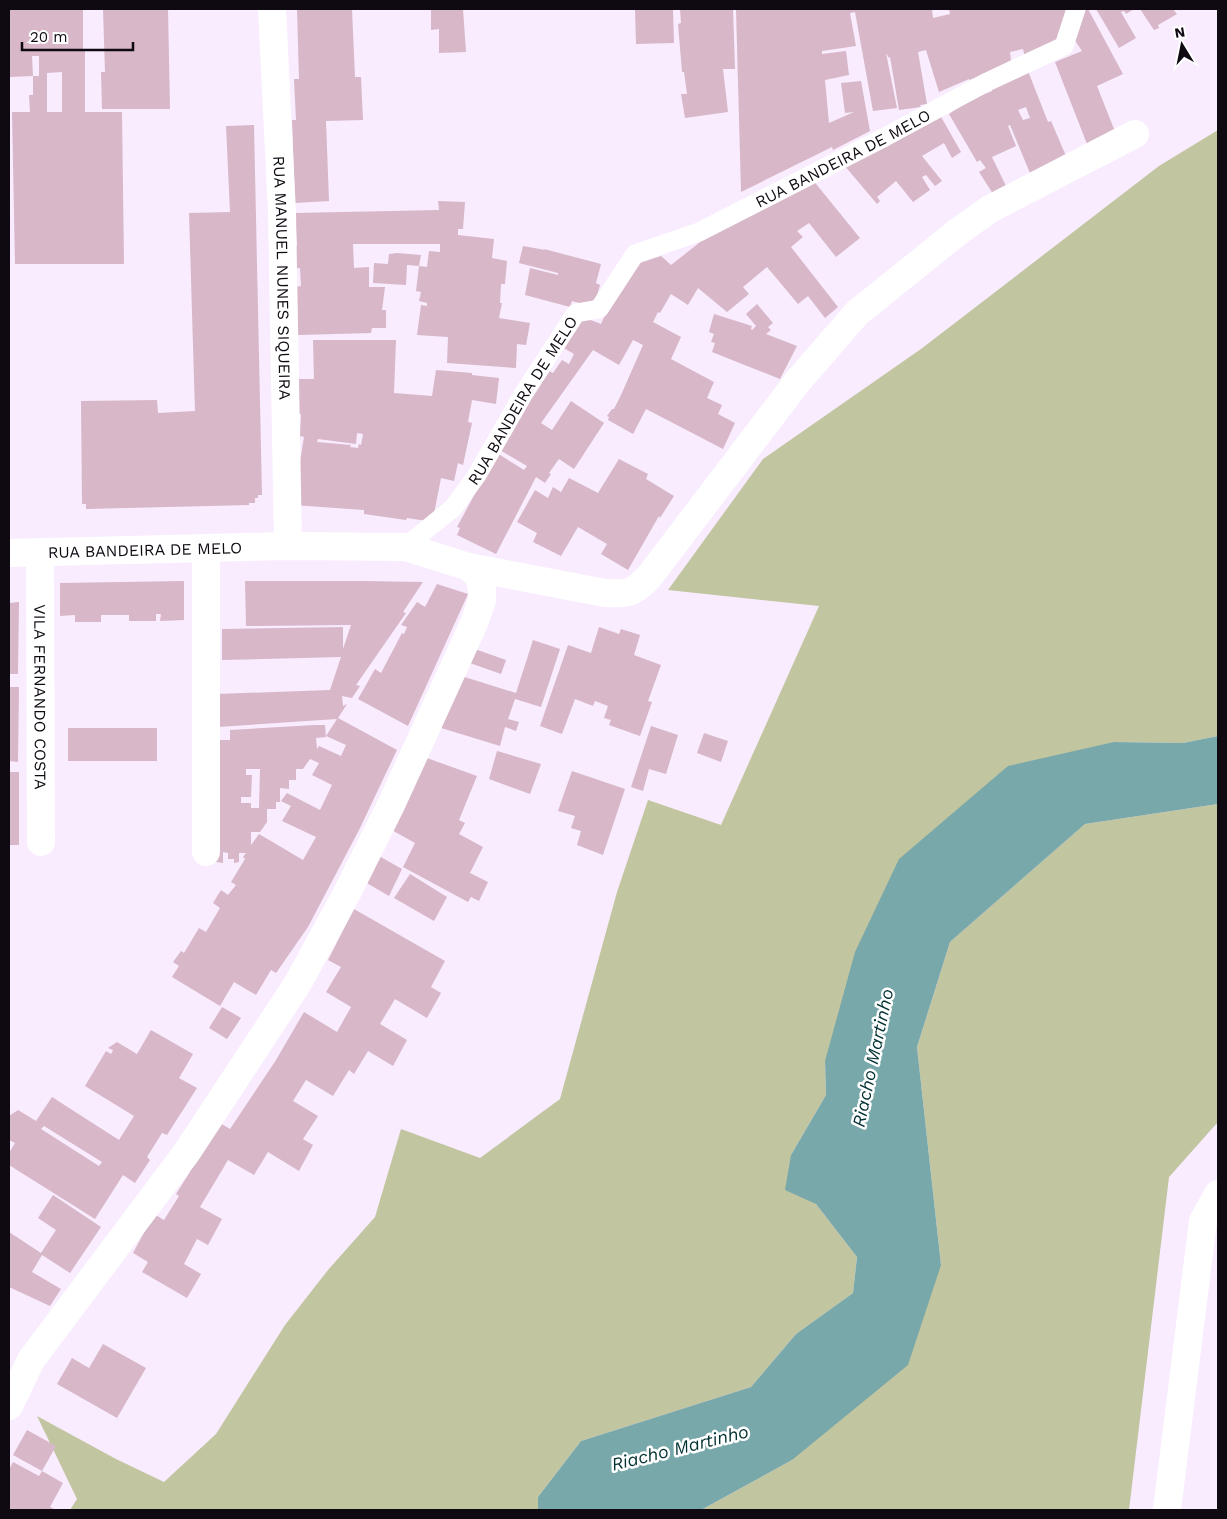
<svg xmlns="http://www.w3.org/2000/svg" width="1227" height="1519" font-family="'Work Sans',sans-serif">
<style>
.forest{fill:#c1c5a0}
.water{fill:#79a8aa}
.building{fill:#d7b7c8;fill-rule:evenodd}
.lines{fill:none;stroke-linecap:round;stroke-linejoin:round}
.lane{stroke:#fff;stroke-width:19}
.street{stroke:#fff;stroke-width:28}
.labels{text-anchor:middle;stroke-width:5;stroke-linejoin:round;paint-order:stroke}
.street-label{font-size:16px;fill:#0f0912;stroke:#fff}
.water-label{font-size:18px;font-style:italic;fill:#003032;stroke:#fff}
</style>
<rect width="100%" height="100%" fill="#f8ecfe"/>
<path class="forest" d="M1218 130V736L1183 743 1114 742 825 1061 826 1095 791 1155 816 1204 857 1257 853 1293 796 1334 751 1387 581 1441 538 1497V1510H70L77 1499 37 1416 116 1459 164 1482 216 1434 285 1325 328 1270 375 1217 401 1129 480 1158 560 1099 617 892 648 800 721 825 819 606 668 590 763 459 921 349 1159 166Z
M1218 804V1122L1169 1177 1129 1510H701L792 1460 941 1265 917 1047 950 942 1085 824Z"/>
<path class="water" d="M1218 736V804L1085 824 950 942 917 1047 941 1265 908 1365 792 1460 701 1510H538V1497L581 1441 751 1387 796 1334 853 1293 857 1257 816 1204 785 1190 791 1155 826 1095 825 1061 855 952 899 859 1008 766 1114 742 1183 743Z"/>
<path class="building" d="M9 9H83V51H85V112H122L124 264H15L12 112H30L29 95H33V76L10 77ZM32 56H39V76H33ZM62 72V112H47V73Z
M103 9H168L170 109H102L101 72H105Z
M297 9H352L355 77H361L363 120 326 121 329 201 295 203 292 120H296L294 79H299Z
M431 9H463L466 52 439 53V29L431 30Z
M635 9H673L674 43 636 44Z
M680 9H733L735 69H723L728 112 685 118 681 94H687L684 72H682L678 24 681 23Z
M736 9H932L933 18 950 14 949 9H1072L1069 34 1025 58 1023 49 1010 52 1011 61 1007 62 1008 66 969 80V79L939 92 926 50 918 52 927 104 920 105 921 107 899 110 890 57 889 58 886 53 897 108 873 111 855 12 850 13 856 46 822 51V54L846 51 849 75 825 80 829 123 854 112 845 113 841 83 861 81 870 131 833 150 832 147 741 192Z
M1088 9 1123 74 1097 86 1116 134 1087 144 1055 62 1082 51 1070 33 1073 18Z
M1096 9H1134L1126 14 1124 11 1121 12 1136 38 1119 48Z
M1140 9H1173L1177 14 1158 25 1159 28 1154 30Z
M1028 71 1048 122 1051 121 1066 156 1030 173 1010 125 1008 126 1016 146 992 157 1008 190 995 197 979 172 986 168 980 160 977 162 949 114 966 102 992 91 990 84ZM1026 107 1030 118 1023 120 1018 110Z
M940 115 961 152 952 158 944 143 922 156 942 181 935 186 926 175 922 177 930 190 913 202 896 181 877 197 880 201 877 204 844 165Z
M254 125 262 495H258V498H255V503H249V505L86 509V504H82L81 401 157 400 158 413 195 411 189 213 230 212 226 126Z
M812 179 860 238 836 257 809 223 797 231 803 237 791 247 838 307 825 318 808 296 798 304 767 267 743 287 749 294 727 312 698 288 688 305 671 294 660 313 658 312 653 322 681 337 671 359 714 382 707 398 722 405 718 414 735 423 723 449 646 409 633 434 608 420 609 417 607 416 612 409H614L621 395 643 345 633 340 619 365 593 350 541 423 552 430 571 401 604 423 574 469 559 459 549 473 551 474 545 483 536 477 496 554 457 535 460 528 457 527 497 453 524 470 527 466 498 449 540 380 542 382 549 371 553 373 562 360 569 364 574 354 562 347 580 316 601 324 611 301 640 263 661 256 671 265 704 239Z
M438 201 465 202 463 229H458V235L494 239 492 258 507 261 505 284H501L500 303H502L499 318 530 323 526 345 517 344 516 368 447 363 448 337 417 335 421 305 427 306V303L419 301 421 292 416 291 419 266 427 267 429 251 440 252V244H353L354 268 369 267V287H385L382 310H386V328H372L371 333 298 335 295 287 301 286 300 268 291 269V245L297 246 295 213 439 210Z
M523 246 545 250 544 249 601 264 596 283 600 285 594 307 572 301 570 307 525 295 530 268 558 275V273L519 263Z
M397 253 421 255 419 266 407 265 406 285 373 283 374 263 388 264 389 254Z
M757 304 773 323 768 327 771 330 766 334 797 346 780 379 712 352 715 343 711 342 714 334 709 332 714 314 752 326 751 329 752 330 756 326 746 314Z
M313 340H396L394 393 432 396 436 370 472 373V375L499 378 496 404 472 400 468 422 472 423 463 465 458 463 454 481 441 478 433 519 427 521 407 518 406 520 364 514V510L293 505 304 437 300 436 301 414H298L299 379H314ZM357 433 363 434 361 445 359 444 358 448 350 447 351 445 317 442 318 439 356 444Z
M619 459 648 474 646 479 674 496 660 518 659 516 628 570 601 554 607 544 578 527 561 556 533 542 537 533 517 522 535 490 548 498 553 487 561 492 569 478 598 493Z
M184 581V620L160 621 161 614H156V621H129V615H101V622H75V615L60 616V583Z
M245 581H363L423 582 403 612 406 613 356 685 360 686 352 698 342 696 343 706 347 704 338 718 397 750 359 830 308 927 276 973 271 970 256 995 234 982 220 1006 172 977 179 966 173 962 181 951 184 953 199 928 206 932 220 908 213 903 221 890 228 895 236 885 231 882 245 859 243 857 246 853H239V862L234 863V859H228V853L223 852V863L216 862 217 740H230V730L315 725H325L326 737 316 738 317 749 319 746 341 756 346 745 326 736 337 719 218 727 217 694 330 690 341 657 222 660V629L343 627V649L351 625 246 626ZM310 759 319 763 312 775 332 785 320 810 287 793 281 801 291 806 282 821 316 837 303 860 259 834 251 845V832H260L267 822V809H276V802H280V788L289 789V780H296V769H303ZM246 769H260L259 808H251V803H241V797H251L252 775H246Z
M437 584 468 594 408 726 358 699 375 669 381 673 402 633 404 634 407 627 401 625 417 602 425 607Z
M19 602 18 674H9V603Z
M599 627 619 634 621 629 640 635 634 655 661 665 648 701 652 702 640 736 609 725 611 720 604 718 608 706 595 701 593 706 575 699 562 734 540 726 568 645 591 653Z
M533 640 560 649 541 707 515 699 508 719 519 722 516 731 505 727 500 746 438 727 455 674 516 693Z
M472 648 506 660 501 674 467 662Z
M9 687H19L18 762 9 761Z
M651 726 678 735 666 774 649 769 643 791 631 787Z
M68 728H157V761H68Z
M704 733 728 741 721 762 697 753Z
M497 751 541 764 530 794 489 779Z
M424 757 477 776 459 820 465 823 459 834 483 847 470 873 488 882 479 901 471 897 468 902 403 867 415 843 390 829Z
M572 771 625 789 603 855 577 845 581 831 571 828 575 816 558 811Z
M9 772H19V845H9Z
M379 856 402 869 389 896 365 882Z
M410 874 447 897 434 921 394 898Z
M354 909 445 961 431 987 441 993 427 1018 395 999 380 1024 407 1040 393 1066 368 1051 354 1074 349 1070 333 1096 306 1080 293 1101 318 1116 303 1139 313 1145 299 1171 268 1152 254 1175 228 1160 200 1207 222 1219 208 1245 197 1239 184 1264 201 1274 187 1298 142 1272 148 1262 133 1253 154 1214 164 1220 179 1196 176 1194 190 1172 185 1169 215 1120 230 1129 276 1060 304 1012 337 1032 351 1007 326 992 341 967 328 960Z
M222 1007 241 1018 227 1039 209 1028Z
M151 1030 193 1054 179 1078 197 1088 167 1135 162 1133 147 1157 150 1160 135 1183 123 1175 95 1219 9 1165V1153L15 1143 9 1140V1116L18 1110 36 1121 52 1097 119 1140 134 1116 85 1086 106 1051 111 1054 113 1050 108 1048 117 1042 137 1054ZM44 1126 102 1162 99 1166 41 1129Z
M53 1195 101 1227 70 1273 42 1255 32 1272 61 1289 50 1306 9 1287V1232L41 1253 56 1230 38 1218Z
M103 1344 146 1368 117 1418 57 1384 72 1358 89 1368Z
M27 1430 56 1446 42 1471 13 1455Z
M13 1462 39 1476 42 1471 63 1483 50 1507 56 1510H9V1470Z"/>
<g class="lines">
<path class="lane" id="s1" d="M405 547 453 508 477 475 524 393 576 313 599 309 635 254 699 232 885 137 985 83 1064 46 1076 9"/>
<g class="street">
<path id="s2" d="M272 9 282 213 288 546"/>
<path id="s3" d="M40 552 41 842"/>
<path id="s4" d="M9 553 288 546 405 547 469 567 479 576 482 590V600L475 621 391 805 347 893 298 983 187 1152 31 1360 9 1406"/>
<path d="M469 567 605 593C628 594 632 594 649 577L798 381 857 313 959 231 990 209 1135 134"/>
<path d="M206 852V548"/>
<path d="M1167 1510 1203 1221 1218 1194"/>
</g>
</g>
<g class="labels">
<g class="street-label">
<text dy="6" stroke="none"><textPath href="#s1" startOffset="611">RUA BANDEIRA DE MELO</textPath></text>
<text dy="6" stroke="none"><textPath href="#s2" startOffset="269">RUA MANUEL NUNES SIQUEIRA</textPath></text>
<text dy="6" stroke="none"><textPath href="#s1" startOffset="190">RUA BANDEIRA DE MELO</textPath></text>
<text dy="6" stroke="none"><textPath href="#s4" startOffset="136">RUA BANDEIRA DE MELO</textPath></text>
<text dy="6" stroke="none"><textPath href="#s3" startOffset="145">VILA FERNANDO COSTA</textPath></text>
</g>
<g class="water-label">
<text transform="translate(873 1058) rotate(-78)" y="6">Riacho Martinho</text>
<text transform="translate(680 1448) rotate(-14)" y="6">Riacho Martinho</text>
</g>
</g>
<rect width="1227" height="1519" fill="none" stroke="#0f0912" stroke-width="20"/>
<g transform="translate(1182 45) rotate(350)" stroke="#ffffff" stroke-width="4" paint-order="stroke">
<path d="M0-4L9 19L0 12L-9 19Z" fill="#0f0912"/>
<text y="-8" font-size="14" font-weight="bold" text-anchor="middle" fill="#0f0912">N</text>
</g>
<path d="M22 42v8h111v-8" fill="none" stroke="#0f0912" stroke-width="2.5"/>
<text x="30" y="42" font-size="15" fill="#0f0912" stroke="#ffffff" stroke-width="4" paint-order="stroke">20 m</text>
</svg>
